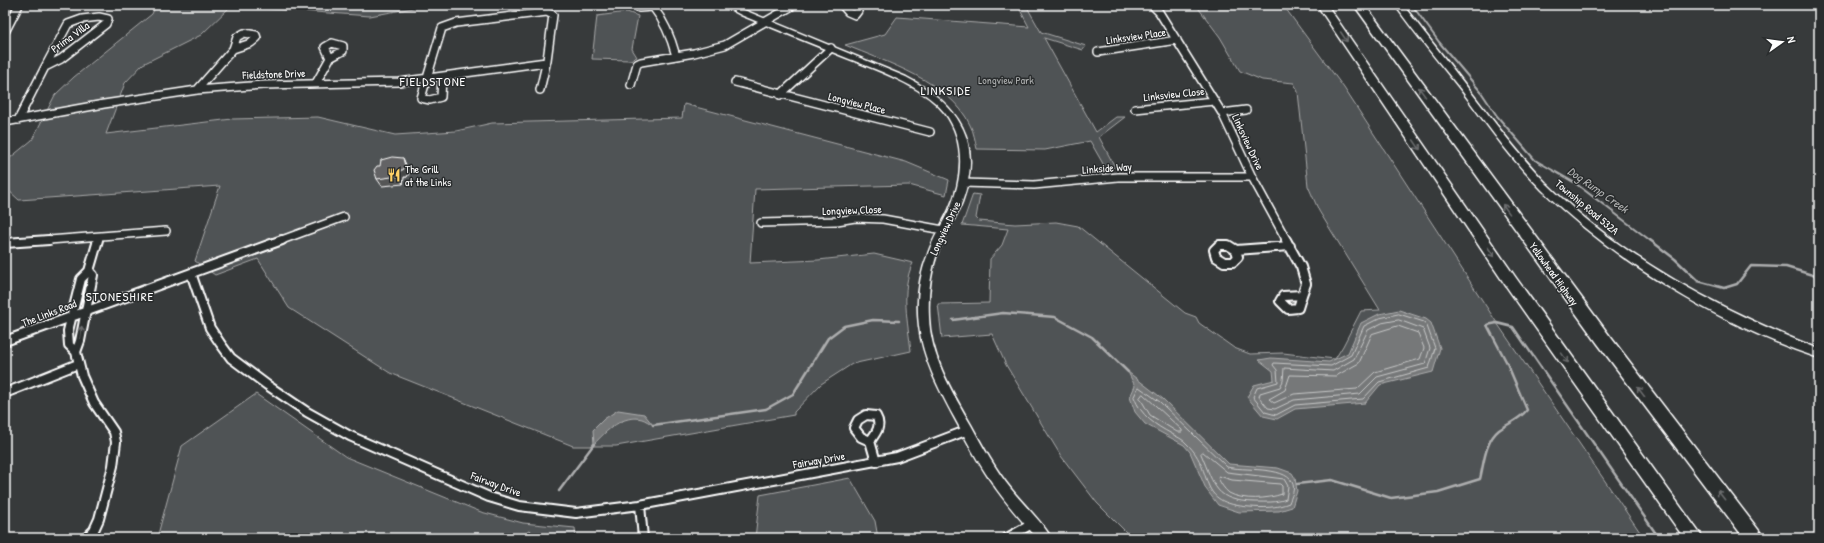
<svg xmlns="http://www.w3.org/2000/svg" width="1824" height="543" font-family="'Patrick Hand',sans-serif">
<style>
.green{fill:#505354;stroke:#a8a9aa}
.water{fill:#767879;stroke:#adaeaf}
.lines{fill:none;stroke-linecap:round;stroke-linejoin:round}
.shore{stroke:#c8c9c9;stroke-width:1}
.stream-far1{stroke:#adaeaf;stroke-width:2}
.stream{stroke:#adaeaf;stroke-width:2.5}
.minor-far1-casing{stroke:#fff;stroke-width:10}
.minor-casing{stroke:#fff;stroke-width:12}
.tertiary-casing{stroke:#fff;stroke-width:3}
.secondary-casing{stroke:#fff;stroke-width:3}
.motorway-casing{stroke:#fff;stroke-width:3}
.minor-far1{stroke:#2a2d2e;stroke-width:7}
.minor{stroke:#2a2d2e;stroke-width:8}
.tertiary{fill:#2a2d2e;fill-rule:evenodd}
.secondary{fill:#2a2d2e;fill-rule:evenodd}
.motorway{fill:#2a2d2e;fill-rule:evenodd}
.wall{fill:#555657;stroke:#fff}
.shaded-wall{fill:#454647;stroke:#fff}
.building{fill:#636465;stroke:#fff}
.oneway{stroke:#6a6c6d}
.labels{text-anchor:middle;stroke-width:3;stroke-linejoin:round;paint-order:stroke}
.street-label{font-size:11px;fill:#fff;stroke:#2a2d2e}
.park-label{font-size:11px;fill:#b0b2b2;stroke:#2a2d2e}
.poi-label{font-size:11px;fill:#fff;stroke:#2a2d2e;text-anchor:start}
.water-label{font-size:12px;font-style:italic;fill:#b4b5b5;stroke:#2a2d2e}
.quarter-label{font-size:13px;letter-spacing:1px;fill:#fff;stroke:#2a2d2e}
</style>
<rect width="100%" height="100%" fill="#373a3b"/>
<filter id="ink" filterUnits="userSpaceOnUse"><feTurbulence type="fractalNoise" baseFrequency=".025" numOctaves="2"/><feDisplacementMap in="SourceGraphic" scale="8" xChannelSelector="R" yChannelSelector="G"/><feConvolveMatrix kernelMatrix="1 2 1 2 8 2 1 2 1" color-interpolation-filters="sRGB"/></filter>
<g filter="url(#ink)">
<path class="green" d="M156 5H429L370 16 231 6 201 35 143 64 125 83 106 134 232 119 318 117 395 135 456 131 492 123 682 118 684 104 906 162 949 180 946 195 909 185 755 189 750 263 818 260 874 254 913 263C900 289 908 324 911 351L852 364 821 384 794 412V415L616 446H573L390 373 289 308 258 259 215 275 195 261 220 186 19 200 6 188 5 162 32 140 55 95 74 77 152 14Z
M1196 5H1283L1344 88 1497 323 1644 538H1132L1097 503 1061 456 1006 365 992 334 942 338 938 304 989 303 990 259 1002 245 1008 229 962 225 973 194 980 195 976 218 979 221 1015 224 1056 222 1078 226 1185 313 1196 317 1199 323 1234 348 1250 354 1283 353 1335 359 1343 346 1361 311 1380 310 1319 211 1308 186 1298 92 1294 83 1262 80 1240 71 1220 37Z
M1018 6 1027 7 1041 32 1086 46 1083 50 1044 38 1096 132 1116 117H1125L1099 137 1115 167 1106 169 1090 141 1045 150 977 149C975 141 974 132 970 125 951 82 886 62 845 45L885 34 897 17 1029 27Z
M627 12 638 16 632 49 637 57 630 60 592 59 597 16Z
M256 394 346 457 481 512 523 523 575 528 576 538H157L182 446Z
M850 478 875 521 878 538H755L760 495Z"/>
<path class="water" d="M1399 310 1426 319 1431 323 1440 348 1433 372 1380 385 1365 403 1295 409 1277 419 1263 416 1247 397 1254 385 1274 380 1273 371 1259 360 1271 358 1329 362 1348 353 1361 323 1379 314Z
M1128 372 1163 399 1229 464 1278 468 1292 473 1295 478 1297 491 1292 507 1279 511 1239 512 1218 505 1206 489 1190 452 1184 445 1145 424 1135 412 1130 397 1135 386Z
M618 410 644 414 653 425C650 423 645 420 642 419 623 414 606 431 594 444L593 430 604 419Z"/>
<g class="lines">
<path class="shore" d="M1399 314 1424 322 1427 326 1435 348 1429 368 1379 382 1363 399 1295 405 1276 415 1265 412 1253 397 1257 388 1278 382 1277 370 1273 365 1274 363 1331 366 1351 355 1364 326 1380 318Z
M1399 320 1423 329 1430 348 1425 364 1377 377 1360 394 1294 400 1275 409 1268 408 1259 397 1260 393 1280 387 1283 381 1284 368 1333 371 1354 359 1368 330 1382 323Z
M1398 326 1418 333 1424 348 1420 359 1375 372 1357 389 1294 394 1274 403 1269 399 1285 390 1290 375 1336 376 1359 363 1372 334Z
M1139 387 1160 402 1227 467C1242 471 1284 466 1292 482 1296 489 1291 497 1289 503 1277 508 1263 508 1250 507 1193 503 1217 473 1187 444 1183 439 1177 437 1172 434 1155 425 1141 416 1134 397Z
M1143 394 1182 430V432H1177L1150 415 1140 398Z
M1203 452 1227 472 1284 479 1288 486 1286 499C1276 503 1266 502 1255 502 1215 501 1215 487 1201 454Z
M1219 476 1232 480 1280 484 1282 486V494C1268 499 1243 501 1229 493 1224 489 1221 484 1218 478Z"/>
<path class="stream-far1" d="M1412 5 1439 42 1481 92 1497 116 1535 160 1575 183 1651 241"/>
<path class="stream" d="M1650 240 1675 259 1698 281 1724 288 1737 284 1751 266 1786 267 1819 277
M953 320 1003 313 1055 317 1092 337 1128 372
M653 425 766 409 793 394 828 338 844 326 873 320 899 321
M1297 484 1332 480 1391 498 1438 492 1480 479C1484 463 1485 441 1499 430 1509 423 1519 420 1527 410L1507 363 1487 325 1497 323 1513 327 1659 538
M559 491 594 444
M522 538 530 531"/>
<g class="minor-far1-casing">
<path id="minor-far1" d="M842 5 848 12 855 15 858 11 857 5
M1152 5 1159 12 1222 113 1252 177 1287 241
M639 8 653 7C665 22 671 37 676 56
M99 17 108 19 106 24 61 59 45 67 68 24 82 19Z
M244 33 256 35 257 38 251 43 233 49 237 37Z
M332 43 343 46V51L330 58 325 47Z
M1098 52 1177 40
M442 77 441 97 430 100 421 98 442 28 456 23 547 12 553 15 547 60 540 90
M735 82 930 132
M316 83 330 58
M631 85 637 64 641 62 694 53 725 45 794 5
M197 90 233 49
M780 95 831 48
M1135 109 1214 101
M1222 113 1246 110
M18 120 45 67
M5 122 104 104 197 90 263 85 399 82 546 62
M963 183 1034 185 1118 177H1252
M761 223 837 221 855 218 883 219 943 230
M36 241 166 231
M97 241 98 238
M279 241 344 217"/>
</g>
<g class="minor-casing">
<path id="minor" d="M1286 240 1301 267 1306 284 1302 295
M5 243 49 240
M1219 245H1228L1236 250 1238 257 1233 262H1224L1216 257 1214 250Z
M1236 250 1290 246
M191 273 210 328 220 343 231 358 267 385 307 412 350 436 489 497 519 506 576 513 640 505 897 457 968 430
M1302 295 1298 308 1288 309 1280 301 1283 296Z
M5 341 282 240
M76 352 69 345 68 331 81 279 89 271 98 240
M5 393 78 364
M866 415 876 416C882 426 876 433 870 441L861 437 854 428 858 420Z
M870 441 876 462
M640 505 643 538
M86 538 94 530 99 519 113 466 116 442 114 432 94 403 82 376 76 352 80 341 93 275 89 271
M1007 538 1032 524"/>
</g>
<g class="tertiary-casing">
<path id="tertiary" d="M722 5H732L906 77C959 104 984 142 962 202 955 220 944 236 937 254 930 274 928 295 929 317 930 356 952 392 971 425 983 447 995 469 1011 489 1021 502 1045 525 1051 538H1037C1021 520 1004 501 991 481 977 461 966 439 954 417 939 389 923 359 919 326 916 302 919 276 928 254 933 238 942 225 949 210 963 180 966 141 945 113 923 85 874 69 842 56 808 42 775 29 741 15Z
M1395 5H1403C1425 34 1448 62 1470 91 1495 123 1519 155 1547 184 1623 259 1720 310 1819 349V358C1720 325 1617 263 1542 190 1512 160 1487 125 1462 91 1440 63 1416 35 1395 5Z"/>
</g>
<g class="secondary-casing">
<path id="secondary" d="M5 5H11L8 11 5 12Z
M15 5H23L9 32 5 35V24Z"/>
</g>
<g class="motorway-casing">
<path id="motorway" d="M1317 5H1327L1516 278 1703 538H1684L1506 286Z
M1354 5H1365L1609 335 1760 532 1763 538H1744L1598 344Z"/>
</g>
<use href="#minor-far1" class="minor-far1"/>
<use href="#minor" class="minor"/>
<use href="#tertiary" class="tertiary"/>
<use href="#secondary" class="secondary"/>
<use href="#motorway" class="motorway"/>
</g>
<path class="wall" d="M403 158 406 165 409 173 407 177H404L403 184 382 186 377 179 380 166Z"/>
<path class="shaded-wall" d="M403 158 406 165 409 173 407 177H404L403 184 399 176Z"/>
<path class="building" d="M392 157 403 158 405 166 403 170H400L399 176 377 179 374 170 377 166H380L381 160Z"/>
<defs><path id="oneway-shaft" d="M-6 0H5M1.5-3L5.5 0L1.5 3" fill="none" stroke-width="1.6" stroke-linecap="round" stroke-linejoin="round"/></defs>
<g class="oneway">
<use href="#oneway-shaft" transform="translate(1344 37) rotate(56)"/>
<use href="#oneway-shaft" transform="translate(1422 92) rotate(-126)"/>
<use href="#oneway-shaft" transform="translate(1417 145) rotate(56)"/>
<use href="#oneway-shaft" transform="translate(1506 209) rotate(-126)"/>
<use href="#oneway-shaft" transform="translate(1491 252) rotate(56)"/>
<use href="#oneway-shaft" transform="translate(81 332) rotate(-84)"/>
<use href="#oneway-shaft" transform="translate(1565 358) rotate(55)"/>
<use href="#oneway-shaft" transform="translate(1641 392) rotate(-127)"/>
<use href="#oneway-shaft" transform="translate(1721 495) rotate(-128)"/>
</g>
</g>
<defs>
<g id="restaurant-bare" transform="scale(1.08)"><path d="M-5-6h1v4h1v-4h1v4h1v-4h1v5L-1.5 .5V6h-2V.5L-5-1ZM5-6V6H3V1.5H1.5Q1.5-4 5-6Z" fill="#ffd166" stroke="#2a2d2e" stroke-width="2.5" paint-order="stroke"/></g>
</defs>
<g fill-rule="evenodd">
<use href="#restaurant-bare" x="394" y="175"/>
</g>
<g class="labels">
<g class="street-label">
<text transform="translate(1136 36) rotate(-8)" y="4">Linksview Place</text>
<text transform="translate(70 37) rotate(-36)" y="4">Prima Villa</text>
<text transform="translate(274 74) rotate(-2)" y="4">Fieldstone Drive</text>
<text transform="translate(1174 94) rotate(-6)" y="4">Linksview Close</text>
<text transform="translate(857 103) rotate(14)" y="4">Longview Place</text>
<text transform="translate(1248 142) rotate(65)" y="4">Linksview Drive</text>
<text transform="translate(1107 168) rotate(-4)" y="4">Linkside Way</text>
<text transform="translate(1587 207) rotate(40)" y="4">Township Road 532A</text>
<text transform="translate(852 210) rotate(-2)" y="4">Longview Close</text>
<text transform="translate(945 228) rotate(-65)" y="4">Longview Drive</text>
<text transform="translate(1554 274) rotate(54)" y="4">Yellowhead Highway</text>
<text transform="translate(49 313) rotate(-21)" y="4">The Links Road</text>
<text transform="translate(819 460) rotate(-10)" y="4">Fairway Drive</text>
<text transform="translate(496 484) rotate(20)" y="4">Fairway Drive</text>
</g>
<g class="park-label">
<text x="1006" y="84">Longview Park</text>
</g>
<g class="poi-label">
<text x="405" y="173">The Grill<tspan x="405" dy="13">at the Links</tspan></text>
</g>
<g class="water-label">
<text transform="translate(1598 190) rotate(35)" y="4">Dog Rump Creek</text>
</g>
<g class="quarter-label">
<text x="433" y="86">FIELDSTONE</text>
<text x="946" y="95">LINKSIDE</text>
<text x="120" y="301">STONESHIRE</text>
</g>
</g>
<rect width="1824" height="543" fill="none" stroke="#2a2d2e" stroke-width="20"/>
<rect x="10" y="10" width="1804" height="523" fill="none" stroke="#fff" stroke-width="1.5" filter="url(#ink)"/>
<g transform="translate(1782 42) rotate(76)" stroke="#2a2d2e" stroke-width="3" paint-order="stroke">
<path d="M0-3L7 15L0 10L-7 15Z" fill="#ffffff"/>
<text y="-6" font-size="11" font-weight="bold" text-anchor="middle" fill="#ffffff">N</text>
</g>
</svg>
